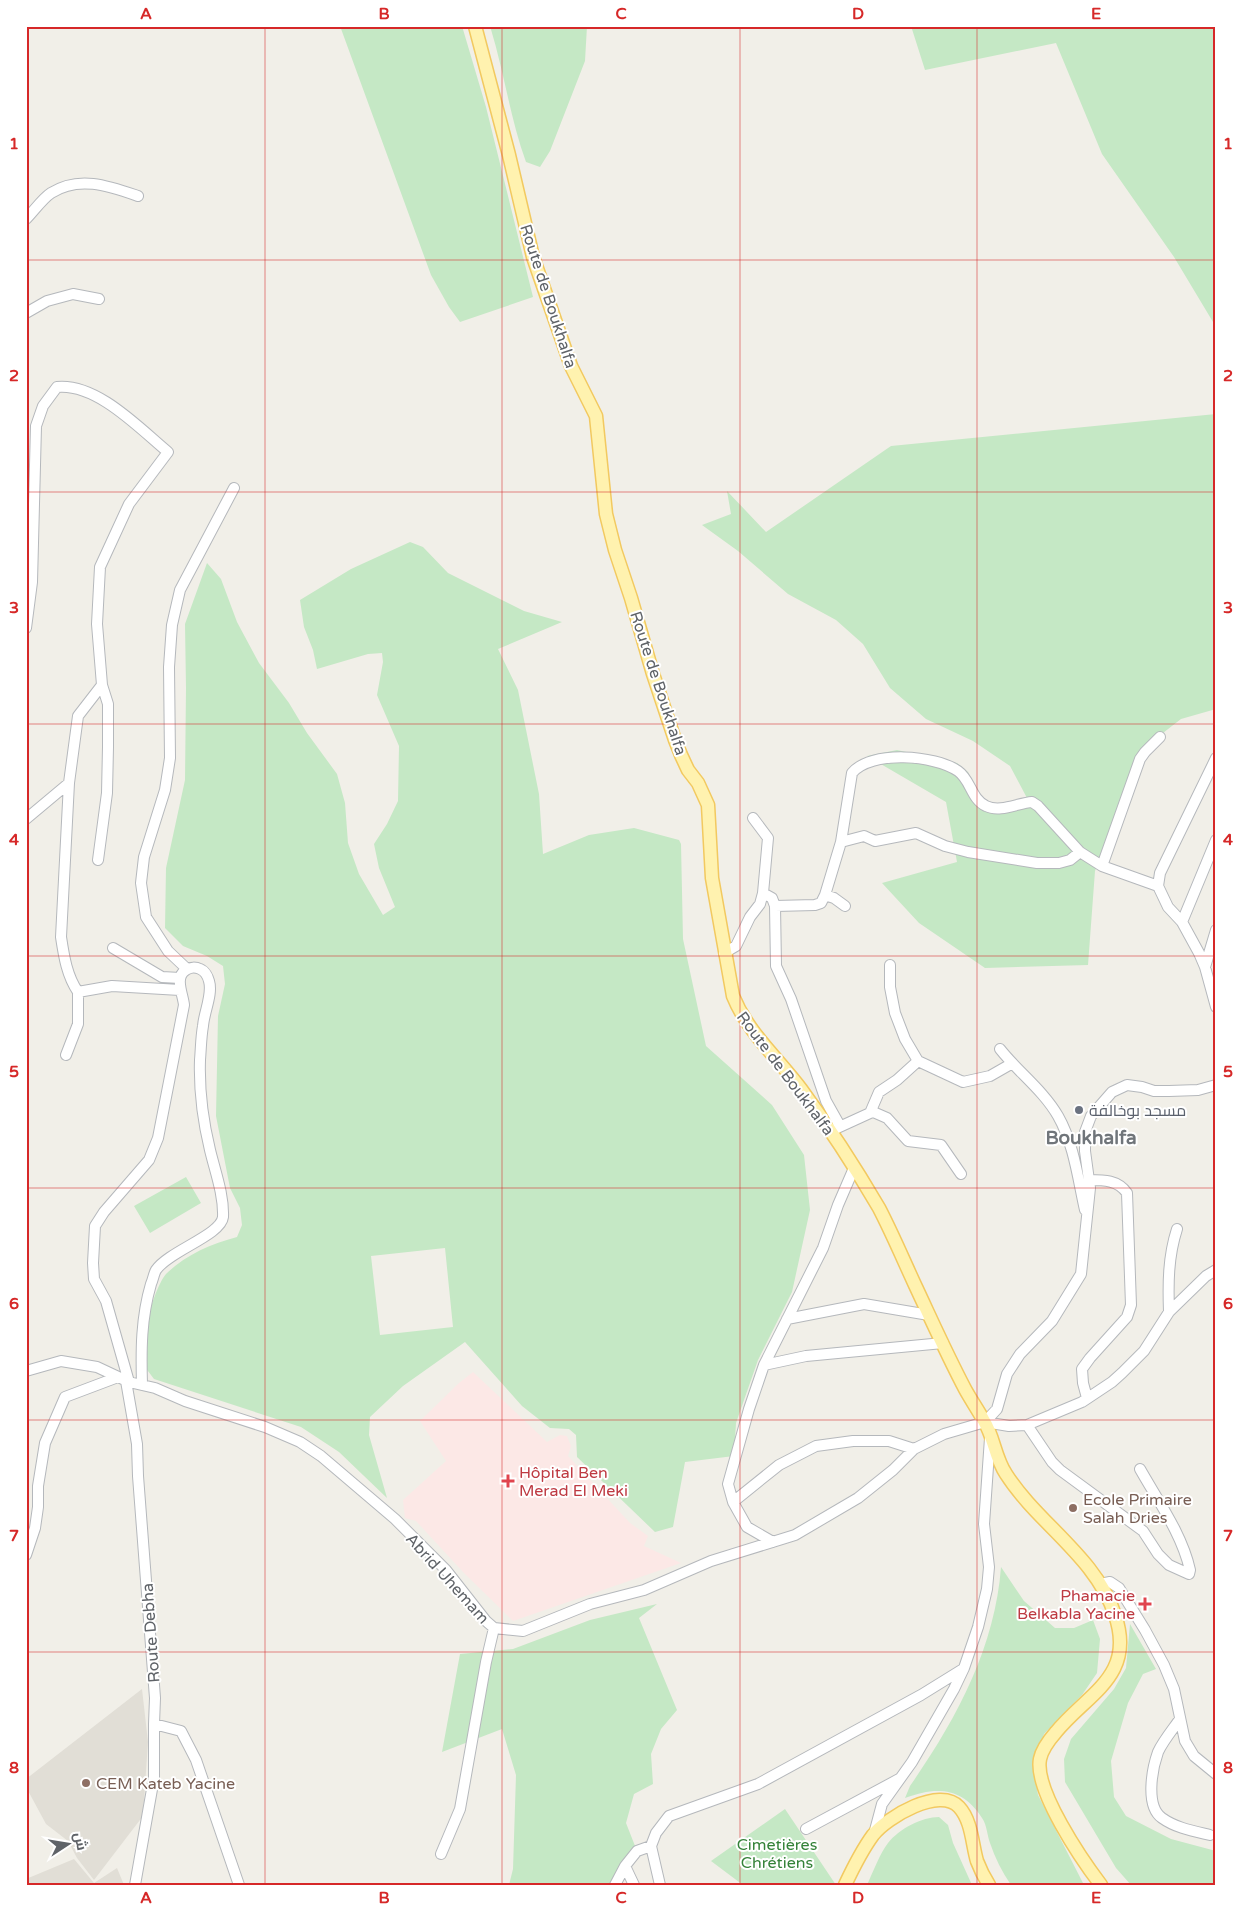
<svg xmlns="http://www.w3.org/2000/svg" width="1242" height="1911" font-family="'Varela Round',Cairo,sans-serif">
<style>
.education{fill:#e1ded6}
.medical{fill:#fce8e6}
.green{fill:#c5e8c5;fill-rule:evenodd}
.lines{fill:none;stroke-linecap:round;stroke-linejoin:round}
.minor-casing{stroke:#b5b8bc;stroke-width:12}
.major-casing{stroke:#f2c960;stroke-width:15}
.minor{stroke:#fff;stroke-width:10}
.major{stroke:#fff2af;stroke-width:12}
.grid{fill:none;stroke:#d62828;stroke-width:1;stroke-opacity:0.55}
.worship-dot{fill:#6b7280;stroke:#fff;stroke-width:2}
.health-dot{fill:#e0444e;stroke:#fff;stroke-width:2}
.education-dot{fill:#8d6e63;stroke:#fff;stroke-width:2}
.labels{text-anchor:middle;stroke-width:4;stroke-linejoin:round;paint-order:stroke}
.street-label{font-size:16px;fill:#5f6368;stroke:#fff}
.worship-label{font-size:16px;fill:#5b616d;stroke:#fff;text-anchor:start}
.health-label{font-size:16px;fill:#be3a42;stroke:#fff;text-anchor:start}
.education-label{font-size:16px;fill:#785e54;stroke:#fff;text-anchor:start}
.park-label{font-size:16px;fill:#348238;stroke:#fff}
.quarter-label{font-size:19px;font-weight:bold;fill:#70757a;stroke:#fff}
.neatline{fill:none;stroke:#d62828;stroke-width:2}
.grid-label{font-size:16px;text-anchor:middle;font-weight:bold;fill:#d62828}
</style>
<rect width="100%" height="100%" fill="#f1efe8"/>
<path class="education" d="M142 1689 148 1742 143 1816 94 1880 77 1858 68 1841 46 1824 26 1787V1779Z
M74 1859 94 1883 117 1868 124 1885H26V1879Z"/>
<path class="medical" d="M473 1372 547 1442 560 1435 567 1436 571 1446 568 1456 630 1523 648 1536 644 1546 681 1563 513 1621 464 1573 416 1521 405 1518 403 1500 446 1461 420 1421 459 1383Z"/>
<path class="green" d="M340 26H462L486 107 533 297 460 322 449 307 431 275Z
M490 26H587L585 61 550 151 540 167 526 162C510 118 504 71 490 26Z
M911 26H1216V327L1174 257 1102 154 1056 43 925 70Z
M1216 414V709L1181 719 1141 750 1127 784 1095 871 1088 965 985 968 919 923 882 883 957 862 946 802 867 756 897 750 957 763 968 772 979 795 992 805 1007 804 1027 798 1010 766 973 741 926 719 890 688 863 644 836 620 788 594 738 551 702 525 731 514 727 491 766 532 891 446Z
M410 542 423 547 448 573 524 611 562 622 498 649 518 690 539 794 543 854 589 835 634 828 679 840 681 844 683 939 706 1046 772 1105 804 1155 810 1210 792 1292 758 1360 736 1423 734 1456 685 1462 673 1527 655 1532 577 1457 576 1435 569 1429 550 1428 522 1406 465 1342 403 1386 370 1417 369 1435 387 1498 339 1452 301 1427 154 1379 145 1367C146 1351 147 1334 149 1317 150 1307 159 1282 166 1274 185 1255 211 1244 237 1237L242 1225 240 1208 230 1188 216 1116 218 1016 225 984 223 966 207 956 183 946 165 928 166 868 185 780 186 688 185 624 207 563 221 579 237 622 259 663 289 703 307 733 337 774 345 803 348 843 359 874 383 915 395 907 379 868 374 844 387 824 398 801 399 746 377 695 383 662 382 653 368 654 317 669 313 650 304 627 300 600 351 569ZM445 1248 453 1327 380 1335 371 1256Z
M186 1177 201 1203 150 1233 134 1206Z
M1001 1567 1024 1601 1055 1628H1074L1093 1620 1100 1639 1097 1673 1082 1695 1044 1734 1033 1765 1038 1795 1084 1885H1011C1002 1872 995 1858 990 1843 987 1835 987 1825 982 1818 963 1787 936 1786 905 1798L910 1786C956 1720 995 1648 1001 1567Z
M657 1604 639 1618 677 1710 661 1729 651 1754 653 1784 634 1794 626 1823 637 1851 615 1885H509L513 1869 516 1775 502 1729 442 1752 460 1654 513 1649 590 1620Z
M1130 1624 1156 1669 1143 1674 1128 1703 1111 1761 1114 1797 1126 1816 1171 1839 1216 1851V1885H1131L1116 1868 1065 1782 1064 1759 1071 1739 1114 1689 1126 1668Z
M785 1809 836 1885H743L711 1861Z
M939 1817 948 1825 953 1843 972 1885H867C873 1872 880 1853 888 1843 899 1829 922 1817 939 1817Z"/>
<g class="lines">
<g class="minor-casing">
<path id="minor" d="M26 219C34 211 42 199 51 193 79 175 109 186 138 196
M26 313 47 301 73 294 99 299
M26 628 32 582 36 426 43 406 57 387C97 383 139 428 168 452L129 504 100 567 97 624 102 685 108 704V747L107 793 98 860
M102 685 78 716 69 783 61 937C64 957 67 976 78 992L112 986 180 990
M1160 737 1145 752 1140 759 1102 866 1158 886 1168 907 1182 922 1199 953 1205 967 1216 1007
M753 818 768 838 763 893
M26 819 69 783
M841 842 864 836 875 841 916 833 945 846 968 852 1037 863H1059L1070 860 1080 852
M1158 886 1160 873 1216 758
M825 895 841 842 852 773C871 750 935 755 958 771 971 780 971 799 986 806 1000 813 1018 803 1032 802L1038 806 1080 852 1102 866
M775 906 815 905 821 903 825 895 834 898 845 906
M1182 922 1216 840
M113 948 162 977 180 978
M724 953 736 946 750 917 760 904 763 893 772 898 775 906 776 966 791 999 826 1101 840 1126
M890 965V987L895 1013 905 1039 918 1061 963 1082 990 1076 1011 1064
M1205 967 1216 930
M187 969 168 951 146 917 141 883 144 857 165 790 170 758 169 667 172 625 180 590 234 488
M1000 1049C1018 1072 1043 1090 1058 1116 1074 1144 1078 1179 1085 1210
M66 1055 78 1024V992
M871 1111 887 1118 908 1141 941 1145 961 1174
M835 1129 870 1113 879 1092 897 1080 918 1061
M1169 1312C1168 1284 1168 1257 1177 1229
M787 1319 864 1304 929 1315
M764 1365 806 1356 943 1343
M26 1371 61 1361 97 1367 129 1382 155 1388 185 1401 265 1427 300 1442 321 1456 395 1519 446 1570 486 1621 494 1628 523 1631 590 1604 644 1590 711 1561 795 1535 858 1498 893 1470 914 1449 944 1434 985 1422 1009 1426 1027 1425 1082 1402 1112 1382 1122 1373 1144 1351 1169 1312 1206 1276 1216 1270
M126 1381 137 1444 138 1476 155 1698 154 1724V1778L135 1885
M129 1382 106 1301 94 1279 93 1263 95 1226 104 1212 149 1160 158 1138 184 1005C183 994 174 977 186 970 190 967 196 967 200 969 205 971 208 977 209 981 213 994 204 1012 203 1026 201 1037 201 1048 200 1060 199 1089 203 1121 210 1150 215 1171 224 1195 223 1217 221 1235 169 1251 156 1270 154 1273 153 1280 151 1284 141 1318 141 1350 142 1385
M1087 1398 1083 1383 1082 1369 1090 1358 1127 1317 1131 1305 1127 1193C1118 1180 1104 1180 1089 1180
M985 1422 997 1409 1007 1374 1020 1354 1052 1321 1081 1274 1090 1188 1085 1151V1132L1091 1116 1112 1092 1127 1085 1142 1087 1154 1091H1169L1198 1090 1216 1085
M1027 1425 1052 1462 1060 1470 1143 1531 1158 1554 1169 1565 1189 1574 1190 1570C1182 1534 1158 1501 1140 1469
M733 1502 779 1465 816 1446 853 1441H889L914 1449
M773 1542 747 1527 733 1502 728 1484 749 1409 764 1365 823 1248 838 1205 854 1168
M26 1555 35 1528 38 1507V1486L45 1443 65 1397 118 1377
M1100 1584 1110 1582 1119 1588 1145 1630 1164 1665 1174 1689 1185 1741 1194 1756 1216 1774
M1180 1719C1173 1729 1163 1741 1158 1752 1152 1769 1145 1806 1162 1818 1176 1828 1193 1831 1210 1835
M154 1724 181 1731 196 1760 239 1885
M806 1829 899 1779
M874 1834 882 1804 912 1762 954 1689 964 1668 978 1627 987 1589 989 1567 984 1524 990 1438
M651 1846 660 1885
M441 1854 460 1809 486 1662 494 1628
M625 1866 634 1885
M615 1885 625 1866 637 1851 651 1846 656 1833 669 1816 758 1784 921 1695 963 1669"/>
</g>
<g class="major-casing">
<path id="major" d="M475 26 509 155 533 257 571 366 596 416 606 514 615 550 631 598 653 674 675 740 681 755 688 770 698 783 708 805 712 878 733 996C748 1033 778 1058 801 1089 829 1127 855 1167 879 1208 892 1233 903 1259 915 1285 931 1319 947 1355 965 1389 971 1400 978 1410 984 1421 994 1437 995 1458 1006 1474 1038 1524 1096 1557 1115 1615 1136 1676 1088 1693 1056 1732 1049 1740 1042 1749 1040 1759 1034 1790 1082 1860 1101 1885
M845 1885C853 1868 862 1850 873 1835 887 1817 940 1786 959 1807 972 1821 972 1844 977 1861 980 1869 984 1877 989 1885"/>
</g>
<use href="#minor" class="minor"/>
<use href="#major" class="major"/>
</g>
<path class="grid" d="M265 26V1885M502 26V1885M740 26V1885M977 26V1885M26 260H1216M26 492H1216M26 724H1216M26 956H1216M26 1188H1216M26 1420H1216M26 1652H1216"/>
<circle class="worship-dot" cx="1079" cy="1110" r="5"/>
<g class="health-dot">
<path d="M505.5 1473.5h5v5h5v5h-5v5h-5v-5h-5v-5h5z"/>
<path d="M1142.5 1596.5h5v5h5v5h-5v5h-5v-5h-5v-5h5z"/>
</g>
<g class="education-dot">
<circle cx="1073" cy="1508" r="5"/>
<circle cx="86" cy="1783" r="5"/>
</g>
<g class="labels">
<g class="street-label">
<text transform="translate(549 296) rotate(72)" y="6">Route de Boukhalfa</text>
<text transform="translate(659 683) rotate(72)" y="6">Route de Boukhalfa</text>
<text transform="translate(786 1073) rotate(53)" y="6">Route de Boukhalfa</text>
<text transform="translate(448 1578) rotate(48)" y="6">Abrid Uhemam</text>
<text transform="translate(150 1633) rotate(-94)" y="6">Route Debha</text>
</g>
<g class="worship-label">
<text x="1089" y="1116">مسجد بوخالفة</text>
</g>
<g class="health-label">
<text x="519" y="1478">Hôpital Ben<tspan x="519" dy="18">Merad El Meki</tspan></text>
<text x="1135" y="1601" text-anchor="end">Phamacie<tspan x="1135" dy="18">Belkabla Yacine</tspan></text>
</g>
<g class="education-label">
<text x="1083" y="1505">Ecole Primaire<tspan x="1083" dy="18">Salah Dries</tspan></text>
<text x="96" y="1789">CEM Kateb Yacine</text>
</g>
<g class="park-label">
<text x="777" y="1850">Cimetières<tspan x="777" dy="18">Chrétiens</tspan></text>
</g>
<g class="quarter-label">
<text x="1091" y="1144">Boukhalfa</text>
</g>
</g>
<rect width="1242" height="1911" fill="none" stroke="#ffffff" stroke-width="55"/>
<g transform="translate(68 1844) rotate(78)" stroke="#ffffff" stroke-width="4" paint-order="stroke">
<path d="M0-4L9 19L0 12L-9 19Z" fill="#5f6368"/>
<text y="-8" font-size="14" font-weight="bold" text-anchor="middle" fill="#5f6368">ش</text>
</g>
<rect x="28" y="28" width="1186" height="1856" class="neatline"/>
<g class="grid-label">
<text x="146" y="19">A</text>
<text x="384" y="19">B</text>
<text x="621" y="19">C</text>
<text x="858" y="19">D</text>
<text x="1096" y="19">E</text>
<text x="14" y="149">1</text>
<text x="1228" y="149">1</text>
<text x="14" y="381">2</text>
<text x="1228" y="381">2</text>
<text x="14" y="613">3</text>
<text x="1228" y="613">3</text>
<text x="14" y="845">4</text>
<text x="1228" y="845">4</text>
<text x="14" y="1077">5</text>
<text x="1228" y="1077">5</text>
<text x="14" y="1309">6</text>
<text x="1228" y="1309">6</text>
<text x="14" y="1541">7</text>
<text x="1228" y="1541">7</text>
<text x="14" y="1773">8</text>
<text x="1228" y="1773">8</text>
<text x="146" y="1903">A</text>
<text x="384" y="1903">B</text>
<text x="621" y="1903">C</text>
<text x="858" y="1903">D</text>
<text x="1096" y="1903">E</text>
</g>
</svg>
